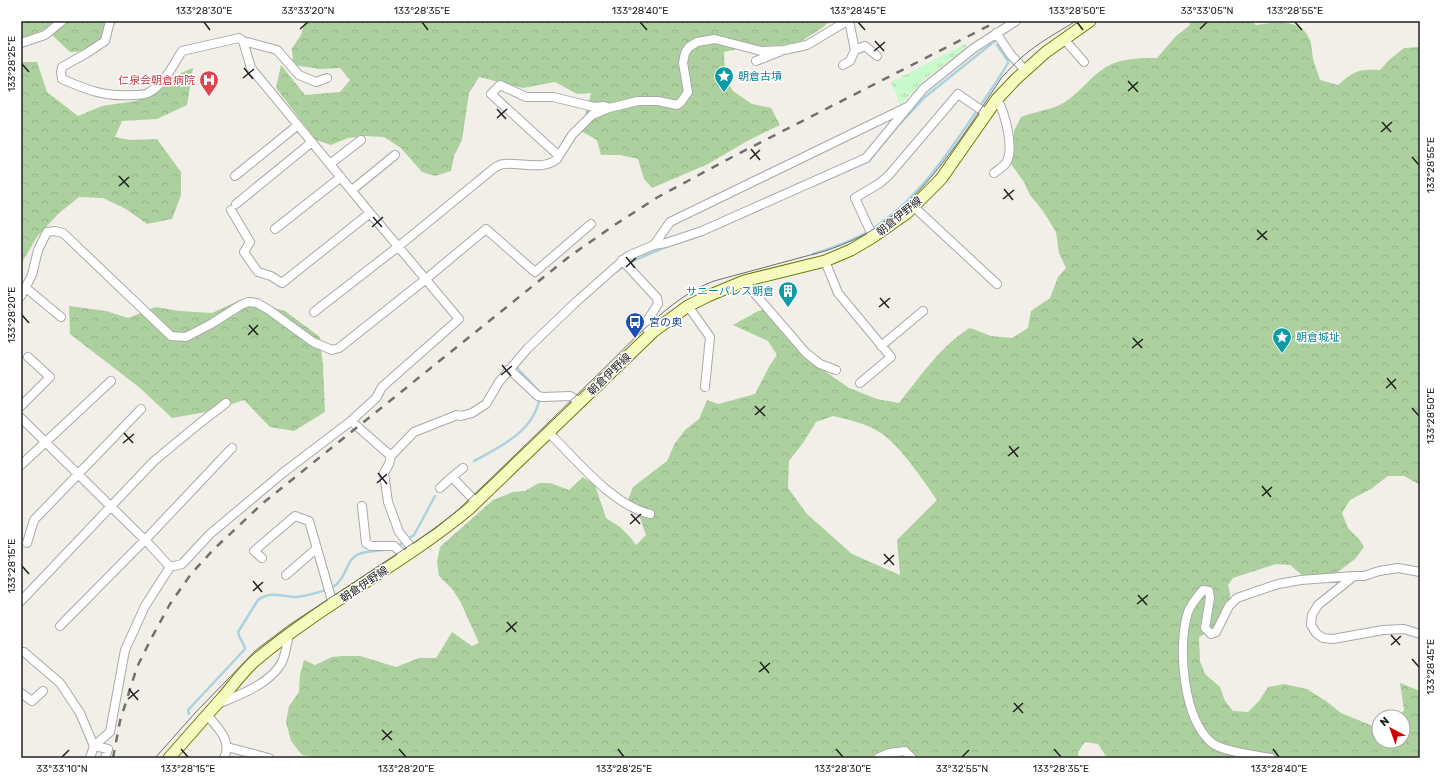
<svg xmlns="http://www.w3.org/2000/svg" width="1441" height="779" font-family="Rubik,'Noto Sans JP',sans-serif">
<style>
.forest{fill:url(#forest-crowns);fill-rule:evenodd}
.park{fill:url(#park-tufts)}
.lines{fill:none;stroke-linecap:round;stroke-linejoin:round}
.stream{stroke:#aad3df;stroke-width:2.5}
.street-casing{stroke:#a9a9a9;stroke-width:10}
.secondary-casing{stroke:#707d05;stroke-width:13}
.street{stroke:#fff;stroke-width:8}
.secondary{stroke:#f7fabf;stroke-width:11}
.tram{stroke:#707070;stroke-width:1}
.rail{stroke:#707070;stroke-width:2.5;stroke-dasharray:8 8;stroke-linecap:butt}
.ticks{fill:none;stroke:#222;stroke-width:1.5}
.labels{text-anchor:middle;stroke-width:3;stroke-linejoin:round;paint-order:stroke}
.culture-label{font-size:11px;fill:#0d838f;stroke:#fff;text-anchor:start}
.health-label{font-size:11px;fill:#be3a42;stroke:#fff;text-anchor:end}
.street-label{font-size:11px;fill:#222;stroke:#fff}
.transit-label{font-size:11px;fill:#164399;stroke:#fff;text-anchor:start}
.neatline{fill:none;stroke:#222;stroke-width:1.5}
.ticks-label{font-size:10px;text-anchor:middle;fill:#222}
</style>
<defs>
<pattern id="forest-crowns" width="20" height="18" patternUnits="userSpaceOnUse"><rect width="20" height="18" fill="#add19e"/><path d="M2 6a3 3 0 1 1 6 0M12 15a3 3 0 1 1 6 0" fill="none" stroke="#95b388"/></pattern>
<pattern id="park-tufts" width="24" height="20" patternUnits="userSpaceOnUse"><rect width="24" height="20" fill="#c8facc"/><path d="M3 7l-1-3M5 7V3M7 7l1-3M15 17l-1-3M17 17v-4M19 17l1-3" fill="none" stroke="#acd6af"/></pattern>
</defs>
<rect width="100%" height="100%" fill="#f2efe9"/>
<path class="forest" d="M21 21H117L104 39 86 51 70 52 52 35 43 30 21 39Z
M305 21H830L822 28 800 42 781 45 748 47 724 52 725 77 733 91 752 104 771 108 780 125 749 140 708 164 652 188 644 179 638 159 620 155H601L597 140 581 131 591 93 577 94 555 82 523 88 479 77 469 93 462 140 454 156 451 171 435 176 422 172 401 148 384 137 366 136 348 138 331 145 316 140 276 88 281 65 305 95 340 92 350 80 340 68 320 69 293 65 292 48 301 35Z
M1191 21H1252L1256 25C1275 22 1302 18 1310 40 1312 46 1312 53 1313 59 1315 66 1318 73 1320 80L1338 85C1355 71 1357 69 1380 70L1389 60 1404 48 1420 47V485L1404 476H1388L1371 489 1350 500 1342 513 1348 528 1359 539 1364 547 1355 559 1339 571 1326 578 1308 580 1290 565 1276 564 1233 578 1228 585C1229 589 1231 594 1230 597 1227 614 1213 630 1199 637L1200 661 1205 674 1220 687 1225 701 1233 711 1248 712 1259 701 1268 687 1284 684 1307 689 1326 701 1341 713 1373 726 1379 725V741H1403V717H1399L1404 710 1400 683 1420 691V758H1107L1098 744 1085 742 1078 752 1079 758H319L302 755 291 741 286 722 289 706 299 692 300 675 304 660 315 665 332 657 342 656H360L396 667 419 658H436L452 632 472 646 479 643 461 603 453 590 439 576 437 562 440 547 493 500 513 492 525 491 539 483H550L569 490 583 477 595 485 606 518 620 527 630 537 636 545 646 535 640 518 628 500 633 487 667 461 675 443 686 429 699 419 707 400 718 404 755 394 770 365 777 355 768 341 733 325 758 311 771 308 813 363 849 388 877 399 899 403C920 377 941 345 970 328L991 336 1012 338 1028 328 1031 311 1050 298 1058 277 1066 268 1059 253 1056 232 1043 211 1030 195 1024 182 1011 164 1014 146V131L1021 117C1036 111 1052 110 1065 102 1080 92 1091 76 1106 67 1121 58 1140 58 1157 58L1176 36 1189 26ZM833 416C847 419 862 423 874 429 897 440 922 479 937 500L897 540 900 575 852 554 807 514 788 488 789 461 803 443 816 422Z
M21 62H37L47 92 78 116 102 106 136 101 157 92 171 77 193 68 187 105 157 119 122 121 115 137 130 140 157 139 181 172V195L172 219 147 224 126 209 103 198 79 197 58 214 37 237 21 264Z
M242 299 285 311 320 337 323 366 325 412 294 431 270 427 244 400 212 411 172 418 140 388 70 334 69 306 106 311 128 318 156 307 179 311 212 313Z"/>
<path class="park" d="M965 44 967 47 926 78 900 105 891 82Z"/>
<g class="lines">
<path class="stream" d="M815 185 869 161 897 127 925 97 996 40
M675 244 704 234
M813 254C832 248 852 241 869 231 916 202 948 154 978 109 988 94 999 79 1008 63V61L997 45
M616 272 628 263 668 246
M517 365V368L539 391 540 393
M474 461C500 447 532 432 539 401
M398 546 414 535 435 496
M189 714 188 710 190 708 245 649C244 642 239 639 238 632L258 600C272 590 282 597 297 597 305 596 326 591 333 587 344 580 345 568 352 559 358 551 375 551 384 550"/>
<g class="street-casing">
<path id="street" d="M110 21 105 41 87 53 62 67 61 72 62 79C87 90 105 97 133 95 137 95 144 95 148 93 164 85 173 65 182 51L239 38 243 41 251 68 370 213 459 319 382 387 376 398 351 421
M996 33 1011 55 1025 70
M1064 39 1084 62
M243 41 277 50 299 75 316 82 327 78
M21 43 45 35 62 21
M855 50 865 46 877 56
M756 61 781 51
M843 65 850 61 855 50 849 21
M559 156 491 94 500 85 526 97H553L594 107 604 106 609 108
M330 164 361 140
M994 173C998 170 1003 167 1006 163 1015 149 1005 113 997 99
M235 176 298 125
M352 190 395 155
M236 204 312 142
M913 206 997 284
M231 210 250 242 244 252 258 272 271 276 282 283 370 213
M275 229 341 177
M873 237 855 198 880 183 889 175 958 94 987 114
M654 245 670 222 907 107
M622 260 657 298 658 304 645 324 646 328 652 334
M825 261 838 293 891 357 860 383
M744 281 806 353 820 364 836 370
M26 288 61 317
M21 296 32 275 38 250 47 232 55 231 63 233 171 336 186 337 211 324 241 305 248 302 257 303 269 310 313 342 332 350 339 348 426 279 486 229 535 272 591 224
M688 306 710 337 705 387
M314 312 399 246 493 169C496 167 500 164 504 164 520 162 543 171 557 159L572 135 592 115 609 108 638 101H658L677 105 681 102 688 92 683 63 685 53 689 47 697 42 715 39 761 51 784 50 807 45 847 21
M881 346 923 311
M509 369 538 396 543 397 570 396 580 402
M21 406 50 377 28 357
M21 418 150 545 170 567
M548 432C576 459 612 505 650 514
M391 456 389 464 384 473 388 502 399 532 414 551
M21 465 111 381
M452 477 463 468
M440 488 452 477 476 502
M362 506 366 543 371 546H394L405 556
M27 543 34 520 141 409
M262 558 254 551 295 516 309 521 333 604
M1420 572 1398 568 1379 571 1364 576H1354L1318 605 1312 615 1311 625 1316 633 1323 638 1333 639 1383 630 1404 629 1420 634
M286 575 317 548
M21 601 154 461 200 423 226 403
M60 626 145 540 232 448
M21 652H24L60 683 80 713 94 746
M21 693 32 701 43 691
M218 704C239 695 268 685 281 664 286 655 287 643 289 633
M207 715C217 727 233 741 224 758
M94 746 108 749 105 758
M227 747 269 758
M90 758 94 746 110 732 125 650 145 606 170 567 182 564 210 534 284 472 351 421 391 456 414 432 457 415 461 416 472 413 486 404 499 382 528 348 576 302 628 256 654 245 666 243 702 231 866 158 923 89 974 48 1016 21
M878 758 889 753 905 751 912 758
M1271 758C1256 755 1224 752 1212 743 1183 719 1177 646 1188 612 1191 604 1198 596 1203 590L1209 591 1210 598 1205 628 1211 634 1216 632 1229 606 1237 598 1278 584 1301 580 1354 576"/>
</g>
<g class="secondary-casing">
<path id="secondary" d="M169 758C187 738 205 717 223 697 234 684 244 670 257 659 324 603 403 564 469 509L654 331 688 306 708 296 744 281 825 261 851 250 873 237 907 213 941 179 997 99 1016 79 1046 52 1090 21"/>
</g>
<use href="#street" class="street"/>
<use href="#secondary" class="secondary"/>
<path class="tram" d="M155 758 195 713 256 650 289 625 436 528 459 509C504 466 549 422 594 378 627 347 671 296 714 281L825 251C845 244 865 236 883 223 932 187 969 127 1002 77 1009 70 1015 63 1022 57 1038 43 1058 32 1076 21"/>
<path class="rail" d="M113 758 120 721 137 667 152 637 170 604 191 574 214 549 263 503 570 256 616 224 658 197 734 156 998 21"/>
</g>
<path class="ticks" d="M204 22 210 30M422 22 428 30M640 22 647 30M858 22 865 30M1077 22 1083 30M1295 22 1302 30M300 29 308 22M1200 29 1207 22M875 41 884 51M874 51 885 42M22 64 29 72M244 68 253 79M243 78 254 69M1128 81 1138 92M1128 91 1138 82M497 109 506 119M497 118 507 109M1382 122 1391 132M1381 132 1392 122M751 149 760 160M1412 157 1419 165M750 159 760 150M119 176 129 187M119 186 129 177M1004 189 1013 200M1003 199 1014 190M373 217 382 227M372 227 383 217M1257 230 1267 240M1257 240 1267 231M626 257 635 268M626 267 636 258M880 298 889 308M879 307 890 298M22 315 29 323M249 325 258 335M248 335 258 325M1133 338 1142 348M1132 348 1143 339M502 365 511 376M501 375 512 366M1387 378 1396 389M1386 388 1396 379M755 406 765 416M1412 408 1419 416M755 415 765 406M124 433 133 443M123 443 134 434M1009 446 1018 457M1008 456 1019 447M378 473 387 484M377 483 387 474M1262 486 1271 497M1262 496 1272 487M631 514 640 524M630 524 641 514M884 554 894 565M884 564 894 555M22 566 29 574M253 581 262 592M253 591 263 582M1138 595 1147 605M1137 604 1148 595M507 622 516 632M506 632 517 622M1391 635 1400 645M1391 645 1401 636M1412 659 1419 667M760 662 769 673M759 672 770 663M129 689 138 700M128 699 139 690M1014 703 1023 713M1013 712 1023 703M382 730 392 740M382 740 392 731M181 749 188 757M399 749 406 757M618 749 624 757M836 749 843 757M1054 749 1061 757M1273 749 1279 757M62 757 69 750M962 757 969 750"/>
<defs>
<g id="sight-pin" transform="scale(1)"><path d="M0 17L-7.5 6A9.5 9.5 0 1 1 7.5 6Z" fill="#0f9aa8" stroke="#fff"/><path d="M0-6L1.8-2.2L6-1.7L2.9 1.2L3.7 5.4L0 3.3L-3.7 5.4L-2.9 1.2L-6-1.7L-1.8-2.2Z" fill="#fff"/></g>
<g id="hospital-pin" transform="scale(1)"><path d="M0 17L-7.5 6A9.5 9.5 0 1 1 7.5 6Z" fill="#e0444e" stroke="#fff"/><path d="M-5-5h3v3.5h4V-5h3V5h-3V1.5h-4V5h-3Z" fill="#fff"/></g>
<g id="building-pin" transform="scale(1)"><path d="M0 17L-7.5 6A9.5 9.5 0 1 1 7.5 6Z" fill="#0f9aa8" stroke="#fff"/><path d="M-4-6H4V6H1V3H-1V6H-4ZM-2.5-4.3h1.7v1.8h-1.7ZM.8-4.3h1.7v1.8H.8ZM-2.5-1h1.7V.8h-1.7ZM.8-1h1.7V.8H.8Z" fill="#fff"/></g>
<g id="bus-pin" transform="scale(1)"><path d="M0 17L-7.5 6A9.5 9.5 0 1 1 7.5 6Z" fill="#1a4fb4" stroke="#fff"/><path d="M-5-6H5V4H4V6H2V4H-2V6H-4V4H-5ZM-3.5-4V0h7V-4ZM-3.5 1.2v1.5H-2V1.2ZM2 1.2v1.5H3.5V1.2Z" fill="#fff"/></g>
</defs>
<g fill-rule="evenodd">
<use href="#sight-pin" x="724" y="76"/>
<use href="#hospital-pin" x="209" y="80"/>
<use href="#building-pin" x="788" y="291"/>
<use href="#bus-pin" x="635" y="322"/>
<use href="#sight-pin" x="1282" y="337"/>
</g>
<g class="labels">
<g class="culture-label">
<text x="738" y="80">朝倉古墳</text>
<text x="774" y="295" text-anchor="end">サニーパレス朝倉</text>
<text x="1296" y="341">朝倉城址</text>
</g>
<g class="health-label">
<text x="195" y="84">仁泉会朝倉病院</text>
</g>
<g class="street-label">
<text transform="translate(899 216) rotate(-39)" y="4">朝倉伊野線</text>
<text transform="translate(609 374) rotate(-44)" y="4">朝倉伊野線</text>
<text transform="translate(364 584) rotate(-34)" y="4">朝倉伊野線</text>
</g>
<g class="transit-label">
<text x="649" y="326">宮の奥</text>
</g>
</g>
<rect width="1441" height="779" fill="none" stroke="#ffffff" stroke-width="44"/>
<g transform="translate(1391 729) rotate(319)"><circle r="19" fill="#ffffff" stroke="#a7a7a7"/>
<path d="M0-3L7 15L0 10L-7 15Z" fill="#d40000"/>
<text y="-6" font-size="11" font-weight="bold" text-anchor="middle" fill="#222222">N</text>
</g>
<rect x="22" y="22" width="1397" height="735" class="neatline"/>
<g class="ticks-label">
<text x="204" y="14">133°28'30"E</text>
<text x="308" y="14">33°33'20"N</text>
<text x="422" y="14">133°28'35"E</text>
<text x="640" y="14">133°28'40"E</text>
<text x="858" y="14">133°28'45"E</text>
<text x="1077" y="14">133°28'50"E</text>
<text x="1207" y="14">33°33'05"N</text>
<text x="1295" y="14">133°28'55"E</text>
<text transform="translate(11 64) rotate(-90)" y="4">133°28'25"E</text>
<text transform="translate(1430 165) rotate(-90)" y="4">133°28'55"E</text>
<text transform="translate(11 315) rotate(-90)" y="4">133°28'20"E</text>
<text transform="translate(1430 416) rotate(-90)" y="4">133°28'50"E</text>
<text transform="translate(11 566) rotate(-90)" y="4">133°28'15"E</text>
<text transform="translate(1430 667) rotate(-90)" y="4">133°28'45"E</text>
<text x="62" y="772">33°33'10"N</text>
<text x="188" y="772">133°28'15"E</text>
<text x="406" y="772">133°28'20"E</text>
<text x="624" y="772">133°28'25"E</text>
<text x="843" y="772">133°28'30"E</text>
<text x="962" y="772">33°32'55"N</text>
<text x="1061" y="772">133°28'35"E</text>
<text x="1279" y="772">133°28'40"E</text>
</g>
</svg>
